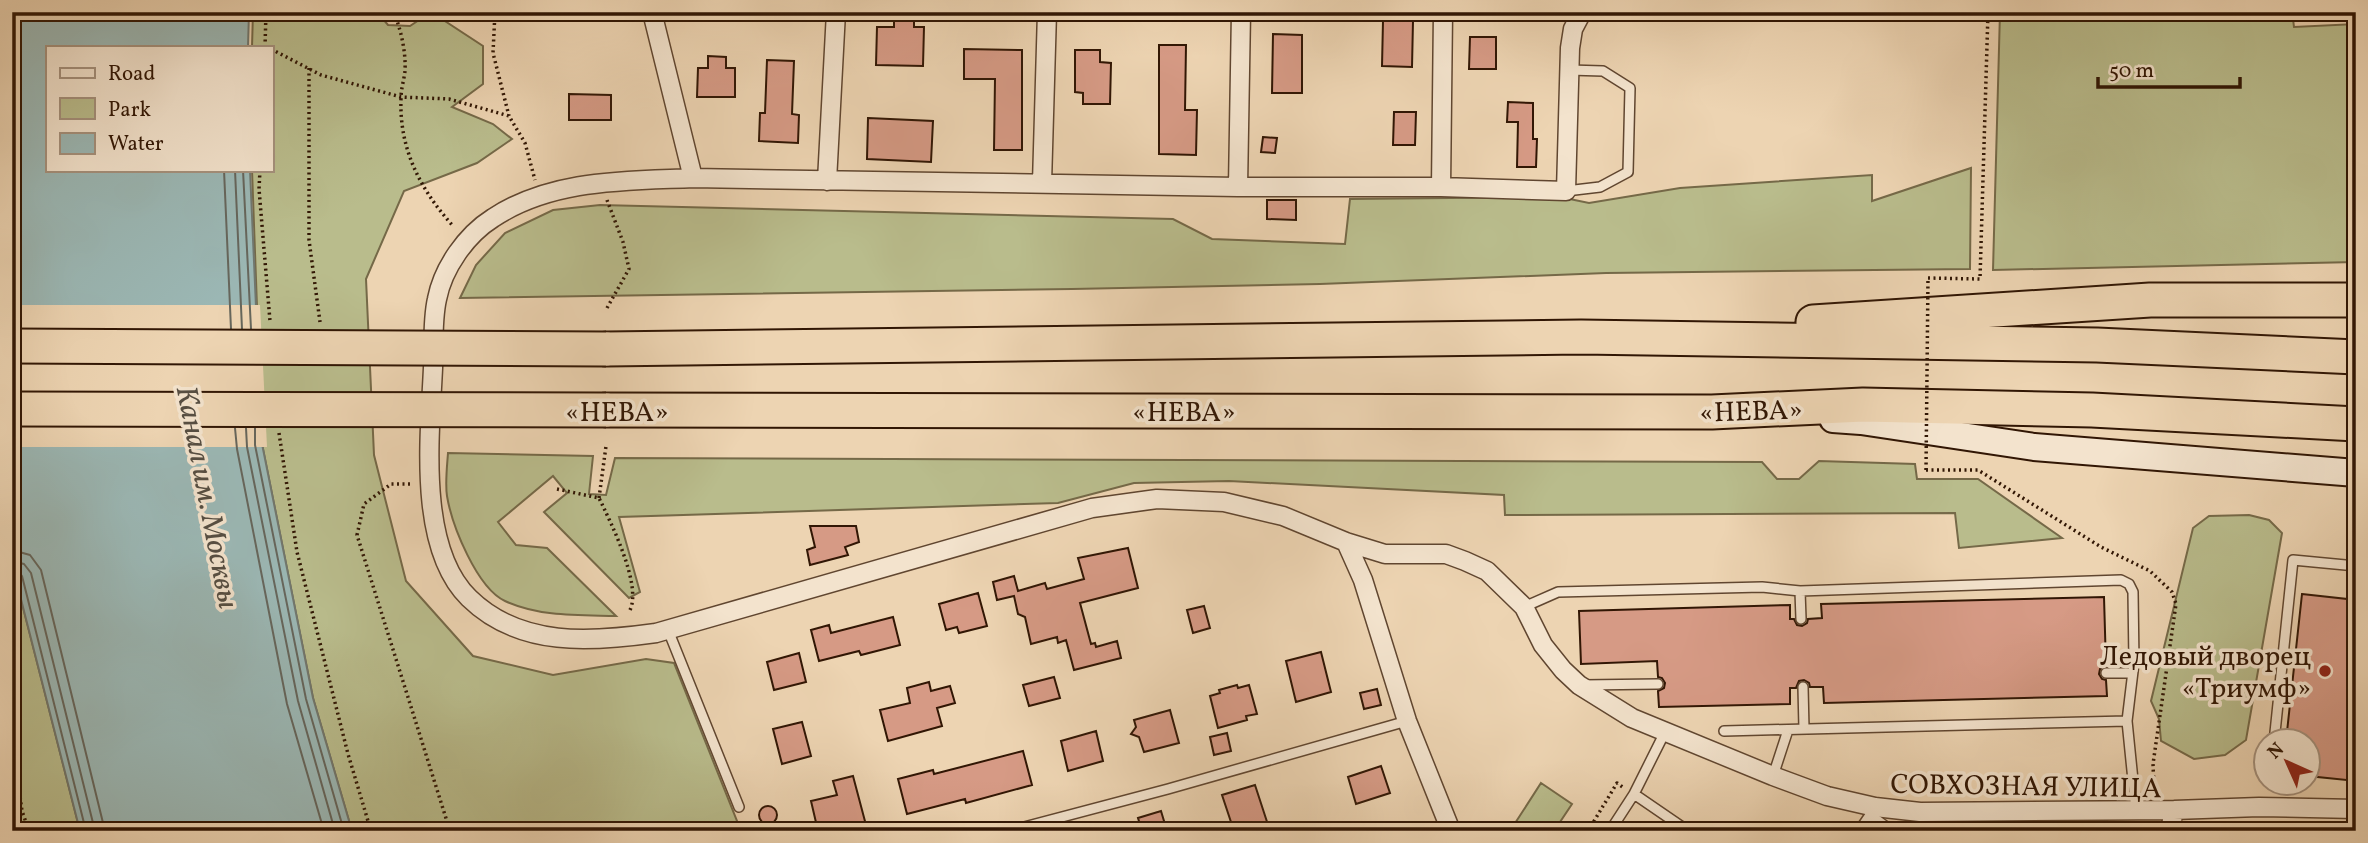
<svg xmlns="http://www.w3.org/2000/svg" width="2368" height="843" font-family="Vollkorn,serif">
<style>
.green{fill:#b9bc8c;stroke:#756948;stroke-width:2}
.water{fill:#9bb7b4;stroke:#71776e;stroke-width:2}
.pier{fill:#edd4b2}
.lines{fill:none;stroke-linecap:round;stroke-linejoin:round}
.shore{stroke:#66665c;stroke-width:2}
.building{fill:#d69a85;stroke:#311604;stroke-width:2}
.lane-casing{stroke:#604630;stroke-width:12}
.street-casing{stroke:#604630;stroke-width:21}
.secondary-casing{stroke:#311604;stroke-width:30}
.highway-casing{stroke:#311604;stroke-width:37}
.path{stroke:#311604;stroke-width:3.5;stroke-dasharray:2 3.5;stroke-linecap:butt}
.lane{stroke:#f3e3cd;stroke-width:9}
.street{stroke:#f3e3cd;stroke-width:18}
.secondary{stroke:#f3e3cd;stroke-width:26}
.highway{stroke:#edd4b2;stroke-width:33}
.highway-bridge-casing{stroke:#311604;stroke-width:37;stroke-linecap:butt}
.path-bridge{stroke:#311604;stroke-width:3.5;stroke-dasharray:2 3.5;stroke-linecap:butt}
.highway-bridge{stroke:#edd4b2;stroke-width:33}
.poi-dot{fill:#8f2418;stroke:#f3e3cd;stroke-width:2.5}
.labels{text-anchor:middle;stroke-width:7;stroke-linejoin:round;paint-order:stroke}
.street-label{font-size:28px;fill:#311604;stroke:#f3e3cd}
.poi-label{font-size:28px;fill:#311604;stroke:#f3e3cd;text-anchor:end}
.water-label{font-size:30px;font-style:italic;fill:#564e42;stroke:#f3e3cd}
</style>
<rect width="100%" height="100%" fill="#edd4b2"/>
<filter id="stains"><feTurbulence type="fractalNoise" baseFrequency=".00286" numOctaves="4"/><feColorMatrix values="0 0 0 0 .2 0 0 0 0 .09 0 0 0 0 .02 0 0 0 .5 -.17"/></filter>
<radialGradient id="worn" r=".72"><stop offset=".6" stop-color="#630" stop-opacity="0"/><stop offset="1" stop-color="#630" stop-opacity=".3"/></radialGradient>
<path class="green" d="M253 12H377L388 25 410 26 431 12 483 46V84L452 107 493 124 512 139 477 163 404 191 366 279 374 455 406 581 473 656 553 675 646 659 674 663 741 831H352L313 698 262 444 252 170H271V47H252Z
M2000 12H2255L2256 18 2293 19 2294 27 2356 24V262L1993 270Z
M1971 168 1970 269 1606 273 1320 284 1072 289 460 298 476 265 505 233 553 210 600 205 1173 219 1212 239 1345 244 1350 199 1560 197 1589 203 1680 188 1872 175V201Z
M448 453 593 456 589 494 606 495 615 458 1762 462 1777 479H1799L1819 461 1915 464 1917 479H1978L2062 538 1959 548 1955 513 1505 515 1504 495 1229 481 1134 483 1058 503 619 517 640 592 629 598 544 512 567 493 553 476 498 522 516 545 547 548 616 616C579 615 540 617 505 601 477 588 452 526 447 496 445 483 447 467 448 453Z
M2249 515 2269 520 2282 533 2246 740 2225 755 2194 759 2161 741 2159 719 2151 701 2193 528 2209 516Z
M12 564 80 831H12Z
M1541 783 1572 804 1554 831H1510Z"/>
<path class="water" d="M12 12H249L248 47H47V170H250L262 444 313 698 352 831H80L12 564Z"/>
<path class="pier" d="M12 305H260L267 447H12Z"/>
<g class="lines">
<path class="shore" d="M224 170 231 329
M235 170 242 329
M243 170 251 329
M235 428 237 449 287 704 324 831
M246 428 247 447 298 701 335 831
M255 428V445L306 699 344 831
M12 550 30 555 41 570 105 831
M12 561 24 564 31 573 95 831
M12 570 18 571 22 576 86 831"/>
</g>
<path class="building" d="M894 12H914V27H924L923 66 876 65 877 27H894Z
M1383 21H1413L1412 67 1382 66Z
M1273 34 1302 35V93H1272Z
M1470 37H1496V69H1469Z
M1159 45H1186L1185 110H1197L1196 155 1159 154Z
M964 49 1022 50V150H994L995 79H964Z
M1075 50H1100V62L1111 63 1110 104H1083V93L1075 92Z
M708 56 726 57V68H735V97H697L698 68H708Z
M767 60 794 61 792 114 799 115 798 143 759 141 760 113H765Z
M569 94 611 95V120H569Z
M1508 102 1533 103V139H1537L1536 167H1517L1518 122H1507Z
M1394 112H1416L1415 145H1393Z
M868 118 933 121 931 162 867 159Z
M1263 137 1277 138 1275 153 1261 152Z
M1267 200H1296V220L1267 219Z
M810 526H856L859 542 845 547 848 555 810 565 807 550 815 547Z
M1128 548 1138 588 1080 603 1091 644 1095 643 1096 647 1117 641 1121 658 1074 670 1066 640 1058 643 1057 637 1031 644 1025 617 1018 614 1014 596 997 600 993 582 1014 576 1018 591 1045 583 1047 589 1084 579 1078 558Z
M978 593 987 626 959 633 957 627 946 630 939 604Z
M2302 594 2356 600V781L2308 776V741H2286Z
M2104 597 2106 666 2100 669 2099 674 2102 679 2106 680 2107 696 1824 703 1823 687H1810L1809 683 1804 680 1799 681 1796 688H1790V704L1659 707 1658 691 1664 688 1665 683 1662 678 1658 677 1657 661 1581 664 1579 611 1790 605V619H1794L1797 625 1802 626 1807 623 1808 619 1822 618 1821 604Z
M1204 606 1210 628 1193 633 1187 610Z
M893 617 900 645 861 655 859 651 819 661 811 630 829 625 831 633Z
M1321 652 1331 692 1296 702 1286 661Z
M799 653 806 682 774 690 767 662Z
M1054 677 1060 698 1029 706 1023 685Z
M929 682 931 691 950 686 955 703 937 708 942 726 888 741 880 710 910 703 907 688Z
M1237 685 1238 688 1249 685 1257 714 1246 716 1247 720 1218 728 1210 696 1220 693 1219 690Z
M1377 689 1381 705 1364 709 1360 693Z
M1170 710 1179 743 1144 752 1139 737 1131 734 1136 727 1134 720Z
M802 722 811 756 782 764 773 729Z
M1096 731 1103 761 1068 771 1061 741Z
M1227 733 1231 751 1214 755 1210 737Z
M1023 751 1032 785 966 803 965 799 907 814 898 779 933 770 934 774Z
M1381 766 1390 793 1356 804 1348 777Z
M853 776 866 825 843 831H818L811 801 837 795 833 781Z
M1255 785 1270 831H1234L1222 795Z
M759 815a9 9 0 1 1 18 0a9 9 0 1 1-18 0Z
M1161 811 1167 831H1142L1138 818Z"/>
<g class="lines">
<g class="lane-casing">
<path id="lane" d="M1566 191 1600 187 1628 172 1630 88 1603 71 1569 70
M1800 591 1801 619
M1524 607 1558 592 1762 587 1800 591 2121 580 2129 584 2133 592 2134 663 2127 721 2136 810
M668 630 739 807
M2106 673H2132
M1584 685 1658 684
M1803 687 1804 729
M1724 731 2127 721
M2274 742 2293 560 2356 566
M1773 776 1788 730
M1634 794 1665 732
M1009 831 1168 789 1407 721
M1610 831 1634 794 1688 831
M1859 831 1870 815 1892 831"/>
</g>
<g class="street-casing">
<path id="street" d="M652 12 693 178
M1582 12 1573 29 1570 48 1566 191 1441 187H1238L693 178C625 181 552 179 493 218 466 235 443 268 437 299 432 321 434 346 433 368 430 435 417 547 469 598 520 648 592 642 656 633L1092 508 1157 499 1224 502 1283 516 1346 542 1385 554H1446L1465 561 1487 571 1524 607 1543 645 1563 670 1579 685 1632 718 1773 776 1827 796 1875 807 1920 812 2174 810 2259 807 2356 809
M827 181 836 12
M1042 183 1047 12
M1238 187 1241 12
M1441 187 1443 12
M1346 542 1363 580 1407 721 1451 831
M2170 831 2174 810"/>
</g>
<g class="secondary-casing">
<path id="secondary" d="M1833 419 1861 421 2034 447 2356 473"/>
</g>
<g class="highway-casing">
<path id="highway" d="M1813 322 2150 300H2356
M606 349 1581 337 2097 345 2356 357
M606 410 1712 412 1863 405 2092 410 2356 424"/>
</g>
<path class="path" d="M394 12C401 31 406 51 405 71 404 80 401 89 401 98 399 149 420 189 453 226
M495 12 493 53 509 116
M265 47 266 12
M271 49 321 75 401 97 449 99 509 116 525 143 535 180
M309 68V240L320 322
M260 170 259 189 270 321
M1928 278 1980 279 1988 12
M607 308 629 269 623 242 607 200
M279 433 297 552 348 754 371 831
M1926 470H1978L2101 547 2150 571 2172 592 2176 604 2153 764 2154 789
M410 484H391L364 504 357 535 450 831
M557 489 599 498C611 523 642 585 630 610
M599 498 606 446
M12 737 22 811 29 831
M12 809 22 811
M1588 831 1617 783 1624 788"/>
<use href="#lane" class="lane"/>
<use href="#street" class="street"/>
<use href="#secondary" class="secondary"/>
<use href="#highway" class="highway"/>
<g class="highway-bridge-casing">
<path id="highway-bridge" d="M12 346 606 349
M12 409 606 410"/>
</g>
<path class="path-bridge" d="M1926 470 1928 278"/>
<use href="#highway-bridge" class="highway-bridge"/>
</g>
<circle class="poi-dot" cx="2325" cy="671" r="7"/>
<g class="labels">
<g class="street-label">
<text transform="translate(1751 410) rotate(-2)" y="10">«НЕВА»</text>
<text x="617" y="421">«НЕВА»</text>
<text x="1184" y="421">«НЕВА»</text>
<text transform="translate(2026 785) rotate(1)" y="10">СОВХОЗНАЯ УЛИЦА</text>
</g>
<g class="poi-label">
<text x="2311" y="665">Ледовый дворец<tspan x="2311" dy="32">«Триумф»</tspan></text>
</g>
<g class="water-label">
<text transform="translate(208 497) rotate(79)" y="10">Канал им. Москвы</text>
</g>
</g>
<rect width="2368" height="843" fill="none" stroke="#edd4b2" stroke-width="42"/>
<rect x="14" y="14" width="2340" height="815" fill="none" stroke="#311604" stroke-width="3.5"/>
<rect x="21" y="21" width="2326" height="801" fill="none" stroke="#311604" stroke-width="2"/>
<rect x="46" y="46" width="228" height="126" fill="#f3e3cd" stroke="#a5917d" stroke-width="2"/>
<rect x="60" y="68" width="35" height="10" fill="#f3e3cd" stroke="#a5917d" stroke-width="2"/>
<text x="108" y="80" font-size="21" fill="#311604">Road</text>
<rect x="60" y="98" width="35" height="21" fill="#b9bc8c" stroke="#a5917d" stroke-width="2"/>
<text x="108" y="116" font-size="21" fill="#311604">Park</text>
<rect x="60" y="133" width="35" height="21" fill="#9bb7b4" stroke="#a5917d" stroke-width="2"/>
<text x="108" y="150" font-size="21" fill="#311604">Water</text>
<g transform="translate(2287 762) rotate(315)"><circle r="33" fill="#f3e3cd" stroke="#a5917d" stroke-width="2"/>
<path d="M0-5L12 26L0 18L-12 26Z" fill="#8f2418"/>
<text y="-10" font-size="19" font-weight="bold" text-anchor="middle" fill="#311604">N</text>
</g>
<path d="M2098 77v10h142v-10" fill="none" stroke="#311604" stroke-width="3.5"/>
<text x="2109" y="77" font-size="21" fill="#311604" stroke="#f3e3cd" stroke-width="5" paint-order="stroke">50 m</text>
<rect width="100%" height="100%" filter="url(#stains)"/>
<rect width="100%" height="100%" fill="url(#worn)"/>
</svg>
